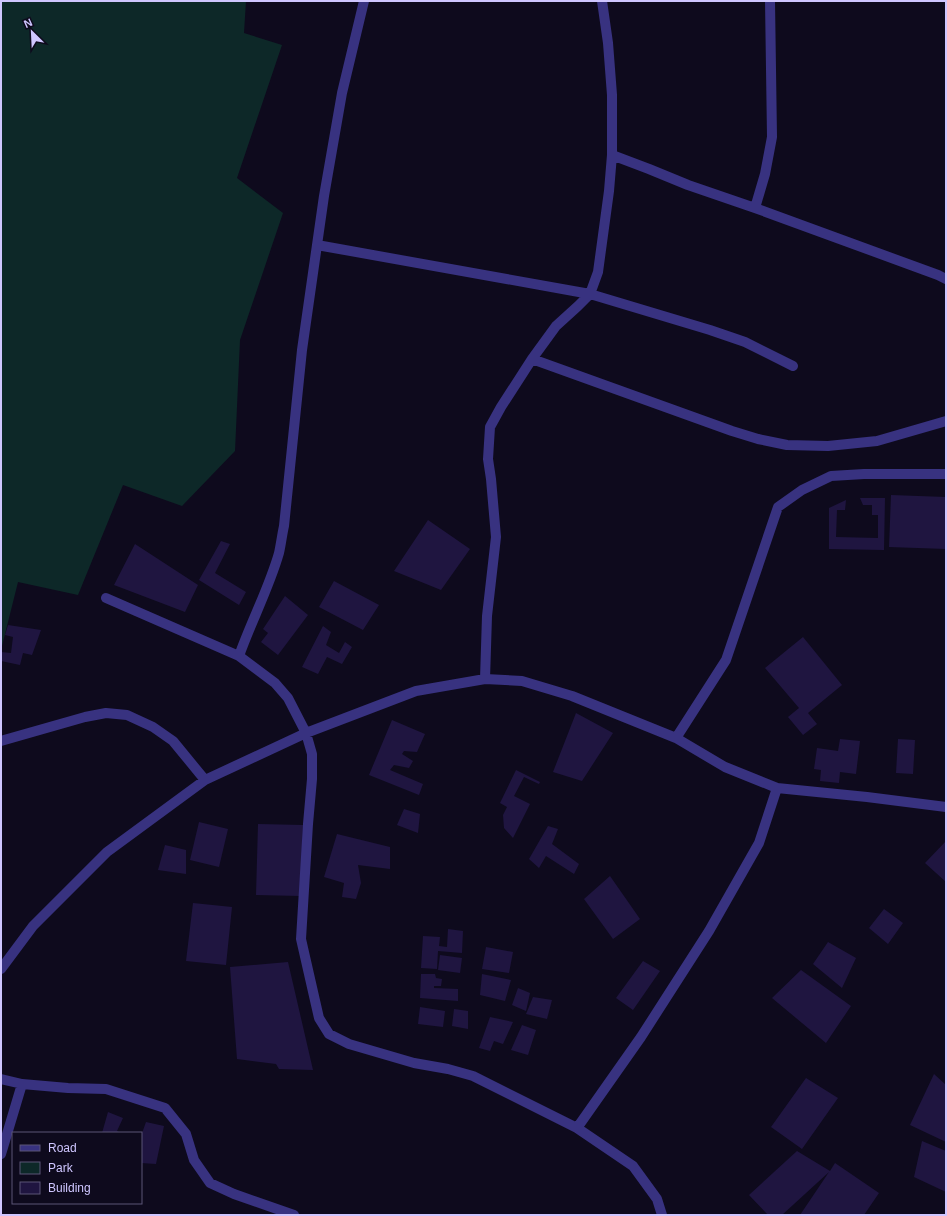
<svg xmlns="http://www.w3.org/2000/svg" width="947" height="1216" font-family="Arial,sans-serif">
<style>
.green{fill:#0d2828}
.building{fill:#1f1540}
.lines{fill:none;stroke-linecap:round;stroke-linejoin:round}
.minor{stroke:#383280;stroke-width:10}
</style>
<rect width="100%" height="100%" fill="#0e0a1d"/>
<path class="green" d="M1 1H246L244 33 282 45 237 178 283 213 240 340 235 451 182 506 123 485 78 595 18 582 1 650Z"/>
<path class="building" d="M891 495 946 497V549L889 547Z
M860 498H885L884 550 829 549V508L846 500 845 510H837L836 537 878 538V515H872V505H863Z
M428 520 470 549 441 590 394 571Z
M221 541 230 544 215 573 246 592 239 605 199 580Z
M135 544 198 585 185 612 114 585Z
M334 581 379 605 363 630 319 607Z
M285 596 308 615 278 655 261 642 268 633 263 629Z
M8 625 41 630 32 655 23 653 20 665 1 661V652L11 653 13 637 5 635Z
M323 626 331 632 326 645 339 653 345 642 352 647 342 664 327 657 318 674 302 667Z
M803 637 842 685 808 713 817 724 803 735 788 717 799 708 765 668Z
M576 713 613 733 582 781 553 772Z
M392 720 425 734 417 752 404 751 402 754 413 761 409 768 394 765 390 770 423 784 419 795 369 775Z
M840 739 860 741 856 774 840 772 839 783 820 781 821 770 814 769 817 748 838 751Z
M898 739 915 740 913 774 896 773Z
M516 770 540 782 539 784 524 777 514 796 530 804 513 838 504 828 503 815 507 807 500 803Z
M404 809 420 814 418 833 397 825Z
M199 822 228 829 219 867 190 860Z
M258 824 303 825 301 896 256 895Z
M548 826 558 829 552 844 579 864 574 874 546 856 539 868 529 859Z
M337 834 390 847V869L358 865 361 883 356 899 342 897 344 883 324 877Z
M946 841V882L925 863Z
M165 845 186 850V874L158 870Z
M610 876 640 919 613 939 584 899Z
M193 903 232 907 226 965 186 961Z
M884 909 903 923 888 944 869 928Z
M448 929 463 931 462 953 438 951 437 969 421 968 423 936 440 937 439 946 447 947Z
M828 942 856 958 842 988 813 964Z
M486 947 513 952 509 973 482 969Z
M440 955 462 958 460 973 438 970Z
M643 961 660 971 633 1010 616 998Z
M288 962 313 1070 279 1069 276 1064 237 1059 230 967Z
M801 970 851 1006 826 1043 772 998Z
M421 974H435L436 978 442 979 441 986H434V988L458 989V1001L420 998Z
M482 974 511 980 505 1001 480 995Z
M518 988 530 993 526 1011 512 1005Z
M533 997 552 1000 547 1019 526 1014Z
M420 1007 445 1011 443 1027 418 1024Z
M454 1009 468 1011V1029L452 1026Z
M490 1017 513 1022 503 1044 494 1041 490 1051 479 1048Z
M522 1025 536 1030 528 1055 511 1050Z
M934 1074 946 1085V1142L910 1125Z
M806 1078 838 1098 802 1149 771 1127Z
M108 1112 123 1118 117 1131 121 1133H102Z
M146 1122 164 1126 156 1164 141 1163V1136Z
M922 1141 946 1151V1192L914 1177Z
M797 1151 830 1171 835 1163 879 1193 864 1215H800L829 1172 782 1215H768L749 1195Z"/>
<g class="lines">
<path class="minor" d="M612 155 649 169 688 185 755 208 938 275 946 279
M755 208 765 174 772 137 770 1
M317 245 590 294 710 330 745 342 793 366
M532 359 732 431 758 439 787 445 828 446 877 441 946 421
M106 598 239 656 275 683 288 698 306 733 312 754V779L308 824 301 939 319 1018 329 1034 349 1044 414 1063 448 1069 473 1076 577 1128 633 1166 657 1199 662 1215
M239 656C251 622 269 588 279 553 281 544 282 535 284 526L302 350 324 196 342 93 364 1
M485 679 487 616 496 537 491 479 488 459 490 427 501 407 532 359 556 326 578 306 590 294 598 272 609 191 612 155V95L608 43 602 1
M676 738 726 660 778 507 802 490 831 476 864 474H946
M1 741 85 717 106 713 127 715 153 727 173 741 205 780
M1 969 33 926 107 852 205 780 306 733 416 691 485 679 522 681 572 696 676 738 725 767 777 788 867 797 946 807
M1 1079 22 1084 68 1088 106 1089 165 1108 186 1134 194 1160 210 1183 234 1194 294 1215
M577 1128 641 1037 709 931 759 843 777 788
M1 1154 22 1084"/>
</g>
<rect width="947" height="1216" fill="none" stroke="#cfc6ff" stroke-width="4"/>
<rect x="12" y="1132" width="130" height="72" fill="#0e0a1d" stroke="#5b5577"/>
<rect x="20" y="1145" width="20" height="6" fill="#383280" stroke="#5b5577"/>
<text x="48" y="1152" font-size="12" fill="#cfc6ff">Road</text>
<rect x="20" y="1162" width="20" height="12" fill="#0d2828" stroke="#5b5577"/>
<text x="48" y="1172" font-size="12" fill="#cfc6ff">Park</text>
<rect x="20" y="1182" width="20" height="12" fill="#1f1540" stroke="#5b5577"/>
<text x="48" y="1192" font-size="12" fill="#cfc6ff">Building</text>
<g transform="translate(32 32) rotate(336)" stroke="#0e0a1d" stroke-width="3" paint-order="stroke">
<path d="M0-3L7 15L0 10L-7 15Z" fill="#cfc6ff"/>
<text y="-6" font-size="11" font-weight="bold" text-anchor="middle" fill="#cfc6ff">N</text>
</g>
</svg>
